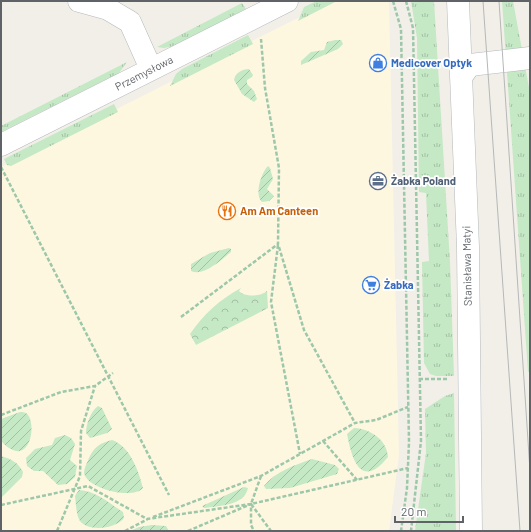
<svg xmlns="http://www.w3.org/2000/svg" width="531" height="532" font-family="Barlow,sans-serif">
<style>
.commercial{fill:#fef7e0}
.grass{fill:url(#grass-tufts)}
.park{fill:url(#park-crowns)}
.garden{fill:url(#garden-furrows)}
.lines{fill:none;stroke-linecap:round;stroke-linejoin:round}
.minor-casing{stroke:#b5b8bc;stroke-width:23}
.path{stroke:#9cc7a9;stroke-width:2.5;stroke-dasharray:4 2;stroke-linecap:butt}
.minor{stroke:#fff;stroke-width:22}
.tram{stroke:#b6b7b8;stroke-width:1}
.labels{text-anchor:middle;stroke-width:3.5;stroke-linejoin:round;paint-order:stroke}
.shop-label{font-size:11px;font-weight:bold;fill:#366cbe;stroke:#fff;text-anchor:start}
.street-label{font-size:11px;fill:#5f6368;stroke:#fff}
.service-label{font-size:11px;font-weight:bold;fill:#4e5e75;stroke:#fff;text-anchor:start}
.food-label{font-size:11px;font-weight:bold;fill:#c56008;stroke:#fff;text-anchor:start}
</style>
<defs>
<pattern id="grass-tufts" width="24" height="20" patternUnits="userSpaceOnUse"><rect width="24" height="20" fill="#c5e8c5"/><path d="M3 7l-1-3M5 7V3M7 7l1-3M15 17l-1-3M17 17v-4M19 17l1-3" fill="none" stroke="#a3c0a4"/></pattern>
<pattern id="park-crowns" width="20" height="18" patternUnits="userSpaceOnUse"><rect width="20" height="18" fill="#c5e8c5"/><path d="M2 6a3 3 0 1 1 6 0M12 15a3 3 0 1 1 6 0" fill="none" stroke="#a3c0a4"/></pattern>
<pattern id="garden-furrows" width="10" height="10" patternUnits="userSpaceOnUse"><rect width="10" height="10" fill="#c5e8c5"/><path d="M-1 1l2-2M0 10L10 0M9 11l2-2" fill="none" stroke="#a3c0a4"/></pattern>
</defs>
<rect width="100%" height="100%" fill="#f1efe8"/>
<path class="commercial" d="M332 1H389L399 455 389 531H1V167Z"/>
<path class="grass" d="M317 1H337L298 21 304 7Z
M411 1H434L450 262 454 376H436L430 374 424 363 422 262 429 261 426 193 419 192 417 38Z
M502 1H513L530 93V372H528Z
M242 3 246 9 174 46 164 48 157 47Z
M248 35 253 44 170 86 176 74 182 69Z
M127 62 119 73 1 132V126Z
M114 104 118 112 11 166 7 165 4 159Z
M454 393 456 531H415L426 453 425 409 445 396Z"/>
<path class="park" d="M241 288 239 291C244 297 261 297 267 291L268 308 196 345 190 334C204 314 219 300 241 288Z"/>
<path class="garden" d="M335 40H341L343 44 338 49 301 65V61L311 52 324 50 327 42Z
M249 69 253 75 252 77 247 80V84L254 91 257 99 254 102 242 94 234 80C235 73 242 69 249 69Z
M268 166 270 168 273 179 267 189 274 196 269 201 262 202C254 195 261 173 268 166Z
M229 248 231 249V252C222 259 204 277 191 271V264L210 253Z
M98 406 102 408 112 429 107 433 90 438 86 433C86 424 91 411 98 406Z
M20 412C23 412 26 412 28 415 37 426 29 471 1 441V419Z
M354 428C371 429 387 440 388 457 361 490 352 460 347 434Z
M65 435 71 438 75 444 70 460 77 466 75 477 67 484 58 485 43 471H34L27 466 26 458 35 449 52 445 55 438Z
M112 440C130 446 139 472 143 488 133 500 87 489 84 473 84 468 87 463 89 458 94 447 100 443 112 440Z
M1 456C11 459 18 462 23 472L22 477 1 498Z
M312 459 335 465 339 469 337 474 290 488 266 489 264 486C276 471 295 465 312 459Z
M244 487 248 488C244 506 218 506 204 508L202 506Z
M79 490C96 491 109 503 123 512L124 518C116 529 88 532 80 521 76 515 76 503 75 496Z
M152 525 166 526 169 531H130L139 527Z"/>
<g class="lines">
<g class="minor-casing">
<path id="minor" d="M79 1 108 9 130 22 151 69
M458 1 468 247 471 531
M461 77 470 65 530 58
M1 145 287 1"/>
</g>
<path class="path" d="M393 1 401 29 409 442 407 488 401 531
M406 1 413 28 421 441 411 531
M1 167 169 495
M278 245 271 302 300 454
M279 247 304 330 355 423
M181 317 278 244 279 168 265 88 261 39
M419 379H448
M1 415 61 392 95 386 113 373
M323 441 357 480
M261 476 251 504 271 531
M1 505 88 486 147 519 251 504 408 468
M153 517 261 476 355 423 376 420 408 407
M57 531 80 476 81 431 95 386
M125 531 148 519
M188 531 251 504V525L254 531"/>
<use href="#minor" class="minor"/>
<path class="tram" d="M483 1 520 531
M499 1 530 471"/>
</g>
<defs>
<g id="shop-ring" transform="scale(0.9)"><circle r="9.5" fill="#fff" stroke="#3f7fe0" stroke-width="1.5"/><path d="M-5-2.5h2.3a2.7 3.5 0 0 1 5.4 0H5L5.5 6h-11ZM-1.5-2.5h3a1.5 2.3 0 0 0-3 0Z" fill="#3f7fe0"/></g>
<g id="office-ring" transform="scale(0.9)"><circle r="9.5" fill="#fff" stroke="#5c6f8a" stroke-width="1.5"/><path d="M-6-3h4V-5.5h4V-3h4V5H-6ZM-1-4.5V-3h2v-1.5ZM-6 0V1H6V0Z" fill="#5c6f8a"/></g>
<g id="restaurant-ring" transform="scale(0.9)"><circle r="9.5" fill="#fff" stroke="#e8710a" stroke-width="1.5"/><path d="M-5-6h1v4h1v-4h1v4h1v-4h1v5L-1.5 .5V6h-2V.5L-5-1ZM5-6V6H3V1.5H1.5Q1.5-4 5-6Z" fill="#e8710a"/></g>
<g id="supermarket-ring" transform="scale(0.9)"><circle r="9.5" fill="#fff" stroke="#3f7fe0" stroke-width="1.5"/><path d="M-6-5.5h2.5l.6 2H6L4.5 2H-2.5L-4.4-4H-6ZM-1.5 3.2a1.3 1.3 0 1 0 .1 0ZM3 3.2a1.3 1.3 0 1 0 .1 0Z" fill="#3f7fe0"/></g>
</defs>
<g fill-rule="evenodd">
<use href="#shop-ring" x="378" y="63"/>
<use href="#office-ring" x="378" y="181"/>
<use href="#restaurant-ring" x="227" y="211"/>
<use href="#supermarket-ring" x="371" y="285"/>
</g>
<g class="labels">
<g class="shop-label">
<text x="391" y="67">Medicover Optyk</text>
<text x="384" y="289">Żabka</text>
</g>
<g class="street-label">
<text transform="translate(144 73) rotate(-27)" y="4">Przemysłowa</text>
<text transform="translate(467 266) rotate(-91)" y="4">Stanisława Matyi</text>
</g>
<g class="service-label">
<text x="391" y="185">Żabka Poland</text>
</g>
<g class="food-label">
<text x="240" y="215">Am Am Canteen</text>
</g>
</g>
<rect width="531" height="532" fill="none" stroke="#5f6368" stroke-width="4"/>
<path d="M395 516v6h68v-6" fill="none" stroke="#5f6368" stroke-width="2"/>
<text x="401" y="516" font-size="12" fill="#5f6368" stroke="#ffffff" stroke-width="3" paint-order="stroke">20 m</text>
</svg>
